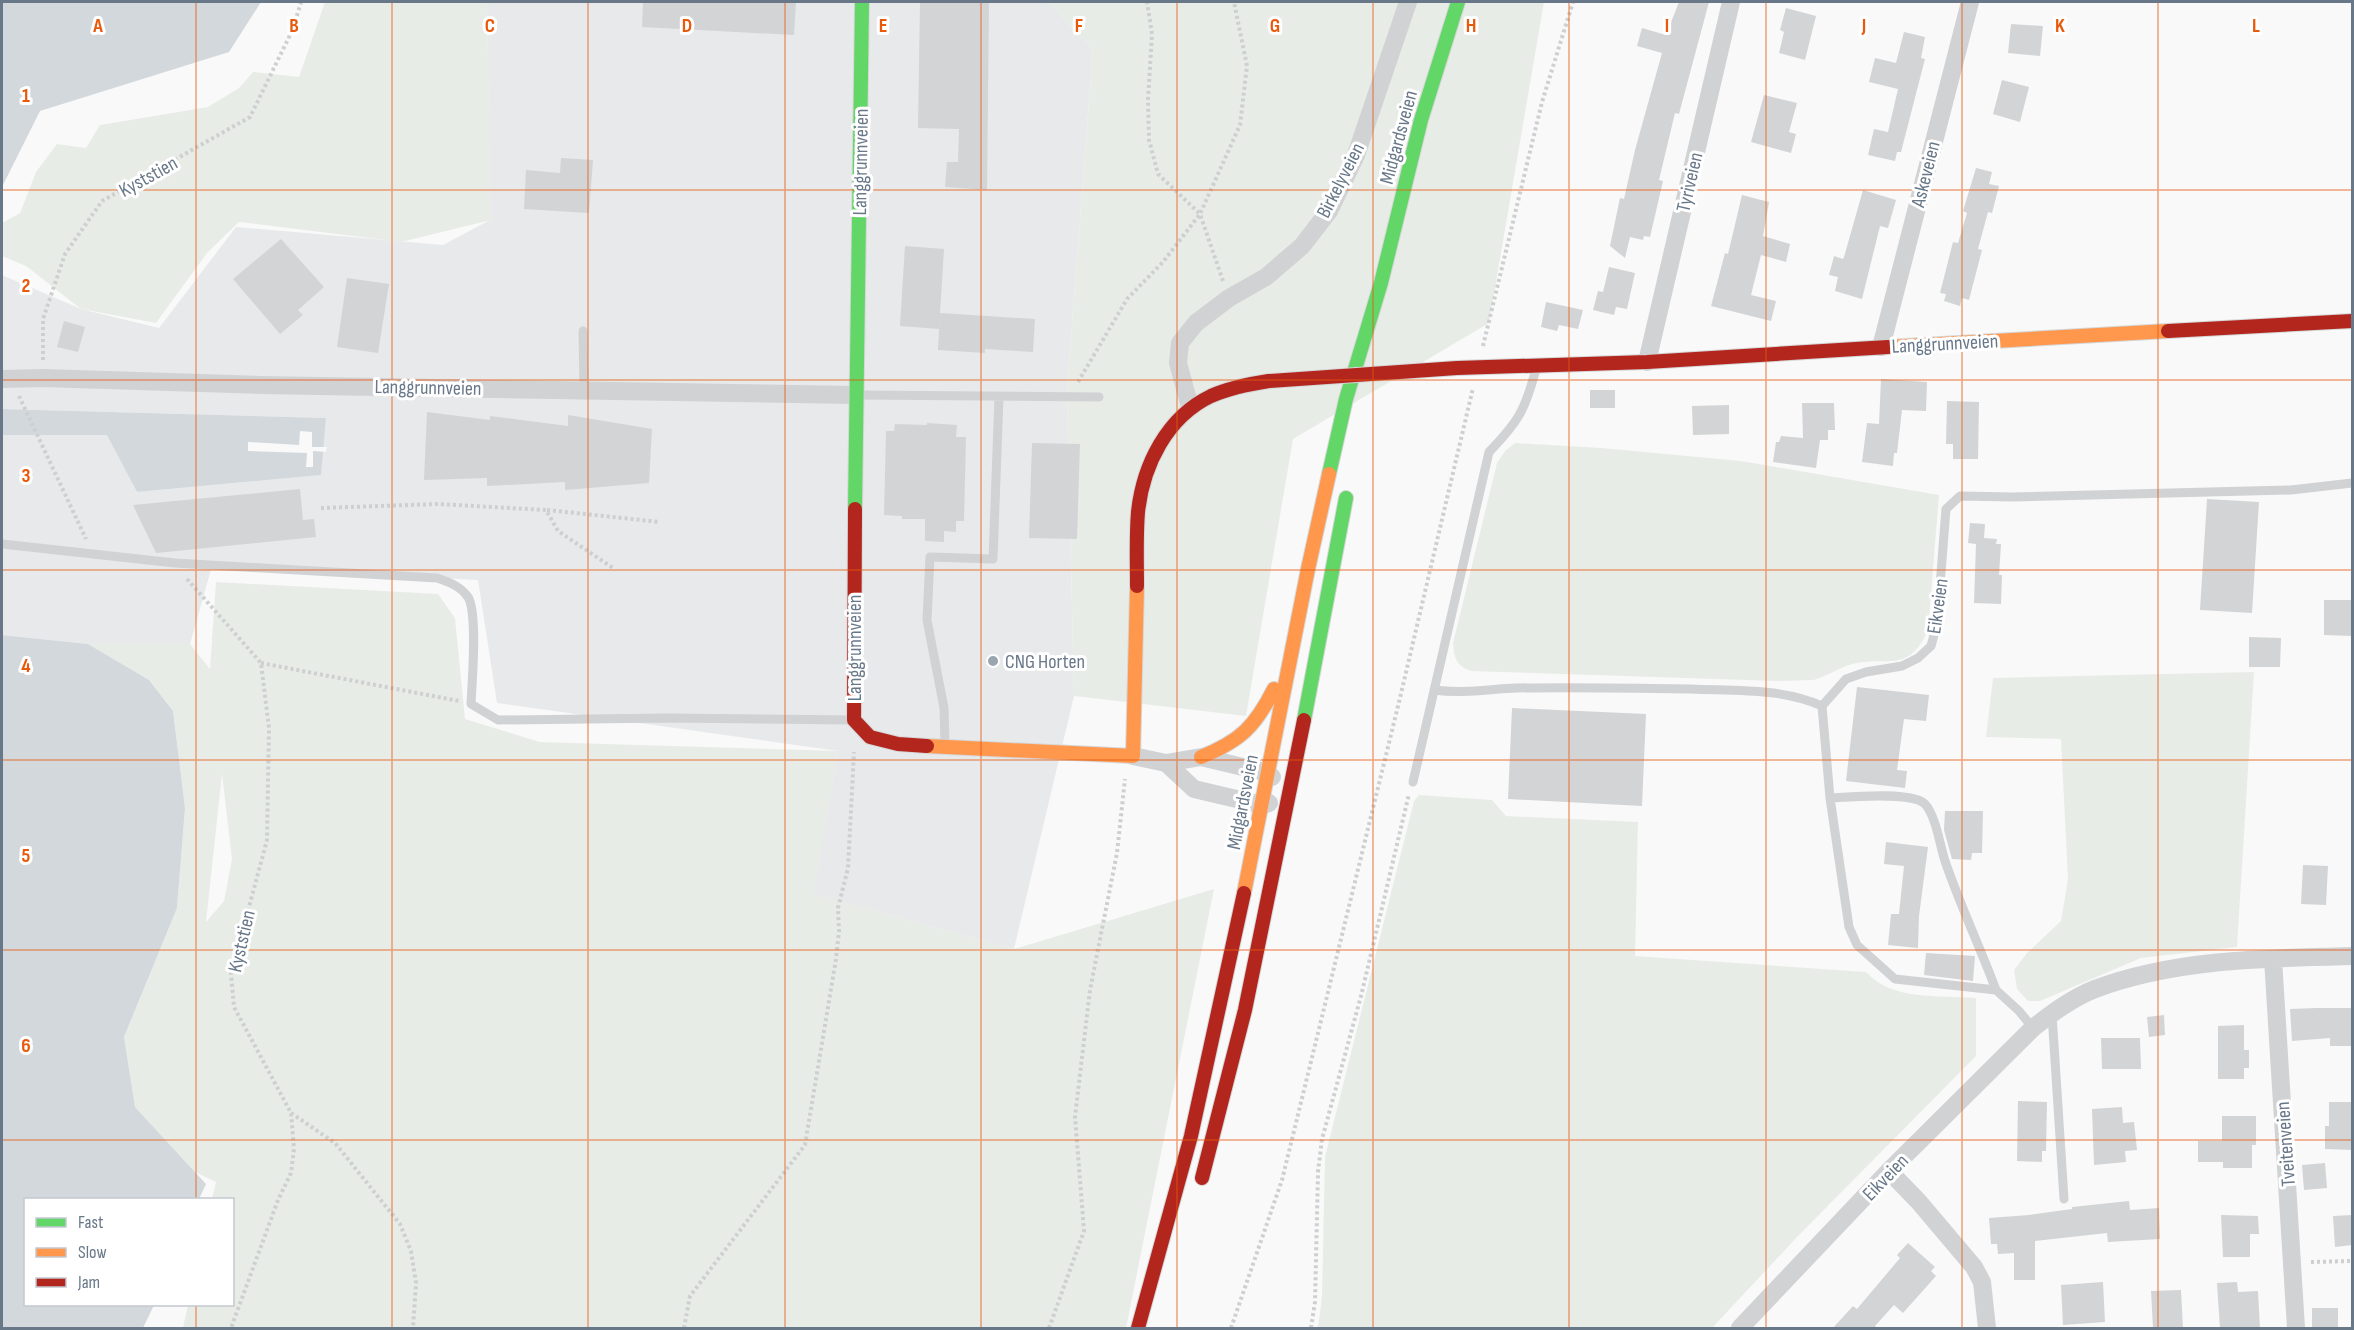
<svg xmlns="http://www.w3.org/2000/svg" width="2354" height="1330" font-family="'Sofia Sans Condensed',sans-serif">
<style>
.built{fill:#e8e9ea}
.green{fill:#e8ece7;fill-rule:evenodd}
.water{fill:#d2d8dc}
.pier{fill:#f9f9f9}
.building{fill:#d3d4d5}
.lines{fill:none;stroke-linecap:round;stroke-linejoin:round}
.fast-casing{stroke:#d6d7d8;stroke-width:16}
.slow-casing{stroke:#d6d7d8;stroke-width:16}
.jam-casing{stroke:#d6d7d8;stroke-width:16}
.path{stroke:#cecfd0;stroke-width:4;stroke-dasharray:3 3;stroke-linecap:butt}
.lane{stroke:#d1d2d4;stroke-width:9}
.street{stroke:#d1d2d4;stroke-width:18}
.fast{stroke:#63d668;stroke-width:14}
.slow{stroke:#ff974d;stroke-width:14}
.jam{stroke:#b3261e;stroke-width:14}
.jam-bridge-casing{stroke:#d6d7d8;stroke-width:16;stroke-linecap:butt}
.jam-bridge{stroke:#b3261e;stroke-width:14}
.grid{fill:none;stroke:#e8590c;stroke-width:1.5;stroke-opacity:0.55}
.poi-dot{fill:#9ba5b0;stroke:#fff;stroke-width:2}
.labels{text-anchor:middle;stroke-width:6;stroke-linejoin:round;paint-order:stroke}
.street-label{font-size:20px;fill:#697889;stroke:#fff}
.poi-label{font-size:20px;fill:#697889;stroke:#fff;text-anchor:start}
.grid-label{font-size:20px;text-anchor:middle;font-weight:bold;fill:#e8590c;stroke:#fff;stroke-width:6;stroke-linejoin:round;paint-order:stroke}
</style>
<rect width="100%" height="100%" fill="#f9f9f9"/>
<path class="built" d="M487 2H1048L1093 49 1067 390 1074 696 1014 949 812 894 838 751 497 703 478 580 212 566 190 644H88L2 635V435H108L137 492 320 475 326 418 2 409V275L81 309 159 328 236 227 443 245 490 220Z"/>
<path class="green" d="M325 2H487L491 220 401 242 239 222 207 253 156 323 81 309 26 266 2 256V223L20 213 36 172 57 144 86 148 100 125 208 107 239 88 253 72 299 77Z
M1048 2H1544L1489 323 1293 439 1246 716 1074 696 1067 390 1093 49Z
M1515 443 1602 448 1741 461 1939 495 1928 630C1908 676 1886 654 1849 665 1837 669 1827 676 1814 680L1777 681 1471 671C1456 666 1454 657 1453 643L1497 463 1505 451Z
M216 582 438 594 455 618 465 719 540 742 838 751 813 894 1014 949 1214 889 1126 1328H183L188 1305 232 1304V1200L212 1199 216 1182 195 1172 135 1107 124 1037 177 908 185 808 173 711 149 680 88 644H190L210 669ZM222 774 232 859 224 901 206 922Z
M2254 672 2237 947 2141 958 2040 1001H2028L2017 989 2014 970 2027 953 2061 921 2068 879 2061 739 1986 737 1993 678Z
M1419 795 1492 800 1506 816 1638 822 1635 956 1866 972C1892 1001 1939 995 1976 998V1056L1798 1236 1712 1328H1318L1322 1296 1325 1157 1414 801Z"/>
<path class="water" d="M2 2H261L229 52 40 111 2 187Z
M2 409 326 418 321 475 137 492 107 435H2Z
M2 635 88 644 149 680 173 711 185 808 177 908 124 1037 135 1107 206 1184 199 1199 26 1200V1304L154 1305 143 1328H2Z"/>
<path class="pier" d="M300 431 312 432V447H327L326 452 313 451V467H306L307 453 248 451V442L299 445Z"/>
<path class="building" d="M643 2H796L794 35 642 27Z
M920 2H989L987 190 945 187 947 162H958L959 129 918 128Z
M1679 2H1709L1679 114 1675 113 1659 180 1663 181 1650 237 1644 236 1643 240 1630 237 1625 258 1610 246 1620 198 1624 199 1635 150 1662 53 1637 46 1642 28 1666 35Z
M1786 8 1816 16 1805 60 1779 53 1784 32 1780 30Z
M2011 24 2043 26 2040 56 2008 53Z
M1904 32 1925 37 1921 58 1925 59 1901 152H1897L1895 161 1868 155 1874 129 1888 132 1898 89 1869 82 1875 58 1896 63Z
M2002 80 2029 87 2020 122 1993 114Z
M1764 95 1797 103 1789 132 1796 134 1791 153 1751 142Z
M561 158 593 160 589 213 524 209 526 170 560 173Z
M1976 168 1992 172 1989 184 1999 186 1992 213 1988 212 1978 249 1982 250 1969 300 1962 298 1960 306 1944 301 1946 294 1940 293 1953 242 1958 243 1967 213 1963 211Z
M1863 190 1896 200 1888 228 1880 226 1862 299 1835 291 1838 277 1829 275 1834 256 1843 259 1844 257Z
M1742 195 1769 202 1763 236 1790 244 1786 262 1761 255 1751 295 1776 301 1771 321 1711 306 1725 253 1728 254Z
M281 239 324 287 298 310 303 315 280 334 233 279Z
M905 246 944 249 939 329 900 326Z
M1609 267 1635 273 1627 309 1616 307 1614 315 1593 310 1598 291 1603 292Z
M347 278 389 284 378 353 337 347Z
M1546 302 1583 310 1578 329 1559 325 1557 331 1541 327Z
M940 313 1035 319 1033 352 985 349V353L938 350Z
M64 321 85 327 78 352 57 347Z
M1881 379 1927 382 1926 411 1902 410 1897 453H1894L1893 466 1862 462 1867 423 1879 424Z
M1590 390H1615V408H1590Z
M1947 401 1979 402 1978 459H1953V444H1946Z
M1802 403H1834L1835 430H1828V440H1820L1816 468 1773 462 1776 442H1779L1781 436 1803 438Z
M1729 405V434L1693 435 1692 406Z
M427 412 490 420V416L568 426V415L652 429 649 483 565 490V482L487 486V478L424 480Z
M927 423 957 425 956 437H966L964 521H956V532L944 531V542L925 541V519H902V516L884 515 886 431H894L895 424 927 425Z
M1032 443 1080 444 1077 539 1029 538Z
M300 489 303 520 314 519 316 537 156 553 133 505Z
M2207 499 2259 502 2252 613 2200 610Z
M1970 523 1985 524 1984 538 1997 539 1996 544H2001L1999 575H2002L2001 604 1974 603 1976 544 1968 543Z
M2324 600H2352V636L2324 635Z
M2249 637 2281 638 2280 667H2249Z
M1857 687 1929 695 1926 721 1904 719 1897 770 1907 771 1905 788 1846 781Z
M1512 708 1646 714 1642 806 1508 799Z
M1945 811H1983L1982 853H1972L1971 860 1952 859 1944 830Z
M1886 842 1928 847 1919 916 1918 948 1888 945 1891 914H1899L1904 866 1884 864Z
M2303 865 2328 866 2326 905 2301 904Z
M1926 953 1975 956 1973 981 1924 975Z
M2316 1008H2352V1046H2330V1038L2292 1041 2290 1009Z
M2164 1015 2165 1035 2149 1037 2147 1017Z
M2244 1025V1050H2249V1068H2244V1079H2218V1026Z
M2101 1038H2140L2141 1069H2102Z
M2018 1101 2047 1102 2046 1151H2042V1162L2017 1161Z
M2329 1102H2352V1150L2325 1149V1126H2329Z
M2122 1107 2123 1123 2134 1122 2137 1150 2125 1151 2126 1162 2094 1165 2092 1109Z
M2222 1116H2256V1145H2252V1168H2223V1162H2198V1141H2222Z
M2325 1163 2327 1188 2304 1190 2302 1165Z
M2129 1201 2130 1210 2159 1208 2160 1239 2108 1242 2107 1233 2035 1241V1280H2014V1253L1998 1254 1997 1244H1991L1989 1218 2029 1215 2072 1209V1207Z
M2221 1215 2258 1216 2259 1234H2250V1257H2223Z
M2352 1215V1245L2335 1247 2333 1216Z
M1908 1243 1935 1267 1931 1271 1936 1276 1903 1313 1894 1305 1875 1326 1878 1329H1832L1853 1306 1857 1309 1900 1258 1897 1255Z
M2103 1282 2105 1322 2063 1325 2061 1285Z
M2237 1282 2238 1292 2258 1291 2260 1329H2220L2217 1283Z
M2181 1290 2183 1329H2153L2151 1291Z
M2312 1308H2338V1329H2312Z"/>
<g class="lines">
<g class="fast-casing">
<path id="fast" d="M1329 474 1346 399 1381 283 1421 120 1458 2
M855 509 862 2
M1304 720 1346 498"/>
</g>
<g class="slow-casing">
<path id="slow" d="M1888 347 2168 331
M927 746 1133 756 1137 586
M1201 757C1240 741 1255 727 1274 689
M1244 893 1308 569 1329 474"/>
</g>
<g class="jam-casing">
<path id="jam" d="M2168 331 2352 321
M1457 368 1647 362 1888 347
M855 509 854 720 870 737 898 744 927 746
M1137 586C1137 561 1136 536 1138 512 1143 465 1167 417 1211 396 1229 388 1249 384 1269 381
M1202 1178 1245 1010 1304 720
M1138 1328 1191 1136 1244 893"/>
</g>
<path class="path" d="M1223 281 1200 214 1240 125 1247 66 1234 2
M1483 346 1542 102 1573 2
M43 360V319L65 254 102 201 250 117 293 29 301 2
M1078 382 1127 299 1163 262 1200 214 1158 174 1149 140 1148 100 1152 34 1147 2
M19 396 86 539
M321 508 438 504 546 510 558 531 613 568
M547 510 660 522
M187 579 261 663 269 728 267 840 231 974 234 1007 291 1113 294 1149 291 1173 278 1200 231 1328
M261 663 459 701
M291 1113 335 1143 400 1224 411 1251 416 1283 413 1328
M2311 1262 2352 1261
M684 1328 690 1296 805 1145 836 959 839 931 838 908 848 868 854 752
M1049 1328 1084 1231 1075 1117 1090 990 1117 853 1125 779
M1231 1328 1282 1180 1399 702 1473 388
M1311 1328 1315 1302 1318 1172 1322 1139 1361 996 1409 794"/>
<path class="lane" d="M583 331 584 389
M857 395 1099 397
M2 544 175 563 437 578C449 582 460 586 468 597 478 613 472 682 471 704L498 720 668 718 851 720
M1434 690C1462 694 1489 689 1517 688 1575 687 1633 688 1691 689 1734 691 1783 688 1822 706
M945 744 944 708 927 620 930 557 993 559 999 397
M1413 782 1489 452C1519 421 1525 410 1536 369
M1830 798C1849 797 1912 791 1925 804 1936 816 1940 846 1945 861 1960 905 1980 947 1996 990
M2052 1014 2064 1199
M2033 1028 2019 1011 1996 990 1895 979 1857 945 1849 927 1830 798 1822 706 1846 679 1866 672 1902 666 1918 658 1931 646 1937 624 1946 509 1960 496 2012 497 2291 490 2352 483"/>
<path class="street" d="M1881 347 1970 2
M1647 362 1731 2
M2 379 42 378 261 385 855 395
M1190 407 1178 363 1180 343 1196 323 1229 298 1266 277 1302 246 1329 211 1356 155 1408 2
M1133 756 1166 763 1201 757 1268 773 1272 777
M1166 763 1194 789 1262 805 1269 803
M2273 959 2296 1328
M1889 1171 1919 1202 1974 1267 1982 1282 1987 1328
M1740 1328 1889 1171 2033 1028C2051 1014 2072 998 2095 989 2175 959 2267 958 2352 956"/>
<use href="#fast" class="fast"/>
<use href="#slow" class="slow"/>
<use href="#jam" class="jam"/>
<g class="jam-bridge-casing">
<path id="jam-bridge" d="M1269 381 1457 368"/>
</g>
<use href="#jam-bridge" class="jam-bridge"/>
</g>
<path class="grid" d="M196 2V1200M392 2V1328M588 2V1328M785 2V1328M981 2V1328M1177 2V1328M1373 2V1328M1569 2V1328M1766 2V1328M1962 2V1328M2158 2V1328M2 190H2352M2 380H2352M2 570H2352M2 760H2352M2 950H2352M2 1140H2352M196 1304V1328"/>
<circle class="poi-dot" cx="993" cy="661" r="6"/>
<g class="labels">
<g class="street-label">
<text transform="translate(1398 137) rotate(-75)" y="7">Midgardsveien</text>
<text transform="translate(860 162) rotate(-89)" y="7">Langgrunnveien</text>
<text transform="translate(1925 174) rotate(-76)" y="7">Askeveien</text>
<text transform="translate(148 176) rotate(-29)" y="7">Kyststien</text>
<text transform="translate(1340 180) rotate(-63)" y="7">Birkelyveien</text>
<text transform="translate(1689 182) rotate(-77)" y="7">Tyriveien</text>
<text transform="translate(1945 343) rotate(-3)" y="7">Langgrunnveien</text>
<text transform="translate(428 387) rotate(1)" y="7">Langgrunnveien</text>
<text transform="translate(1937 606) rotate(-82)" y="7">Eikveien</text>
<text transform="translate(854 648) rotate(-90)" y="7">Langgrunnveien</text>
<text transform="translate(1242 802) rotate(-79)" y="7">Midgardsveien</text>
<text transform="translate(241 941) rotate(-77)" y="7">Kyststien</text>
<text transform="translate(2285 1144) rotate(-94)" y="7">Tveitenveien</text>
<text transform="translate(1885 1177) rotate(-46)" y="7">Eikveien</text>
</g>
<g class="poi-label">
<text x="1005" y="668">CNG Horten</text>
</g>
</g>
<g class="grid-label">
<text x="98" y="32">A</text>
<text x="294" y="32">B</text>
<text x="490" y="32">C</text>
<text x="687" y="32">D</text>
<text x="883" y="32">E</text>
<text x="1079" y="32">F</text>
<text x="1275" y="32">G</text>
<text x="1471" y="32">H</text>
<text x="1667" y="32">I</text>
<text x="1864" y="32">J</text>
<text x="2060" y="32">K</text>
<text x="2256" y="32">L</text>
<text x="26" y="102">1</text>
<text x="26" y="292">2</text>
<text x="26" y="482">3</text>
<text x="26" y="672">4</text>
<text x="26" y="862">5</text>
<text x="26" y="1052">6</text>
</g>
<rect width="2354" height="1330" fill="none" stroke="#697889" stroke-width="6"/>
<rect x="24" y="1198" width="210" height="108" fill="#ffffff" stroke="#c3c9d0" stroke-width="1.5"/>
<rect x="36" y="1218" width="30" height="9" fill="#63d668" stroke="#c3c9d0" stroke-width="1.5"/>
<text x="78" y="1228" font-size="18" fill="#697889">Fast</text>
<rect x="36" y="1248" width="30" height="9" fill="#ff974d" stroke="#c3c9d0" stroke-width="1.5"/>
<text x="78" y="1258" font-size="18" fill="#697889">Slow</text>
<rect x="36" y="1278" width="30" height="9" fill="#b3261e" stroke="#c3c9d0" stroke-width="1.5"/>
<text x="78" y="1288" font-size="18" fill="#697889">Jam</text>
</svg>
